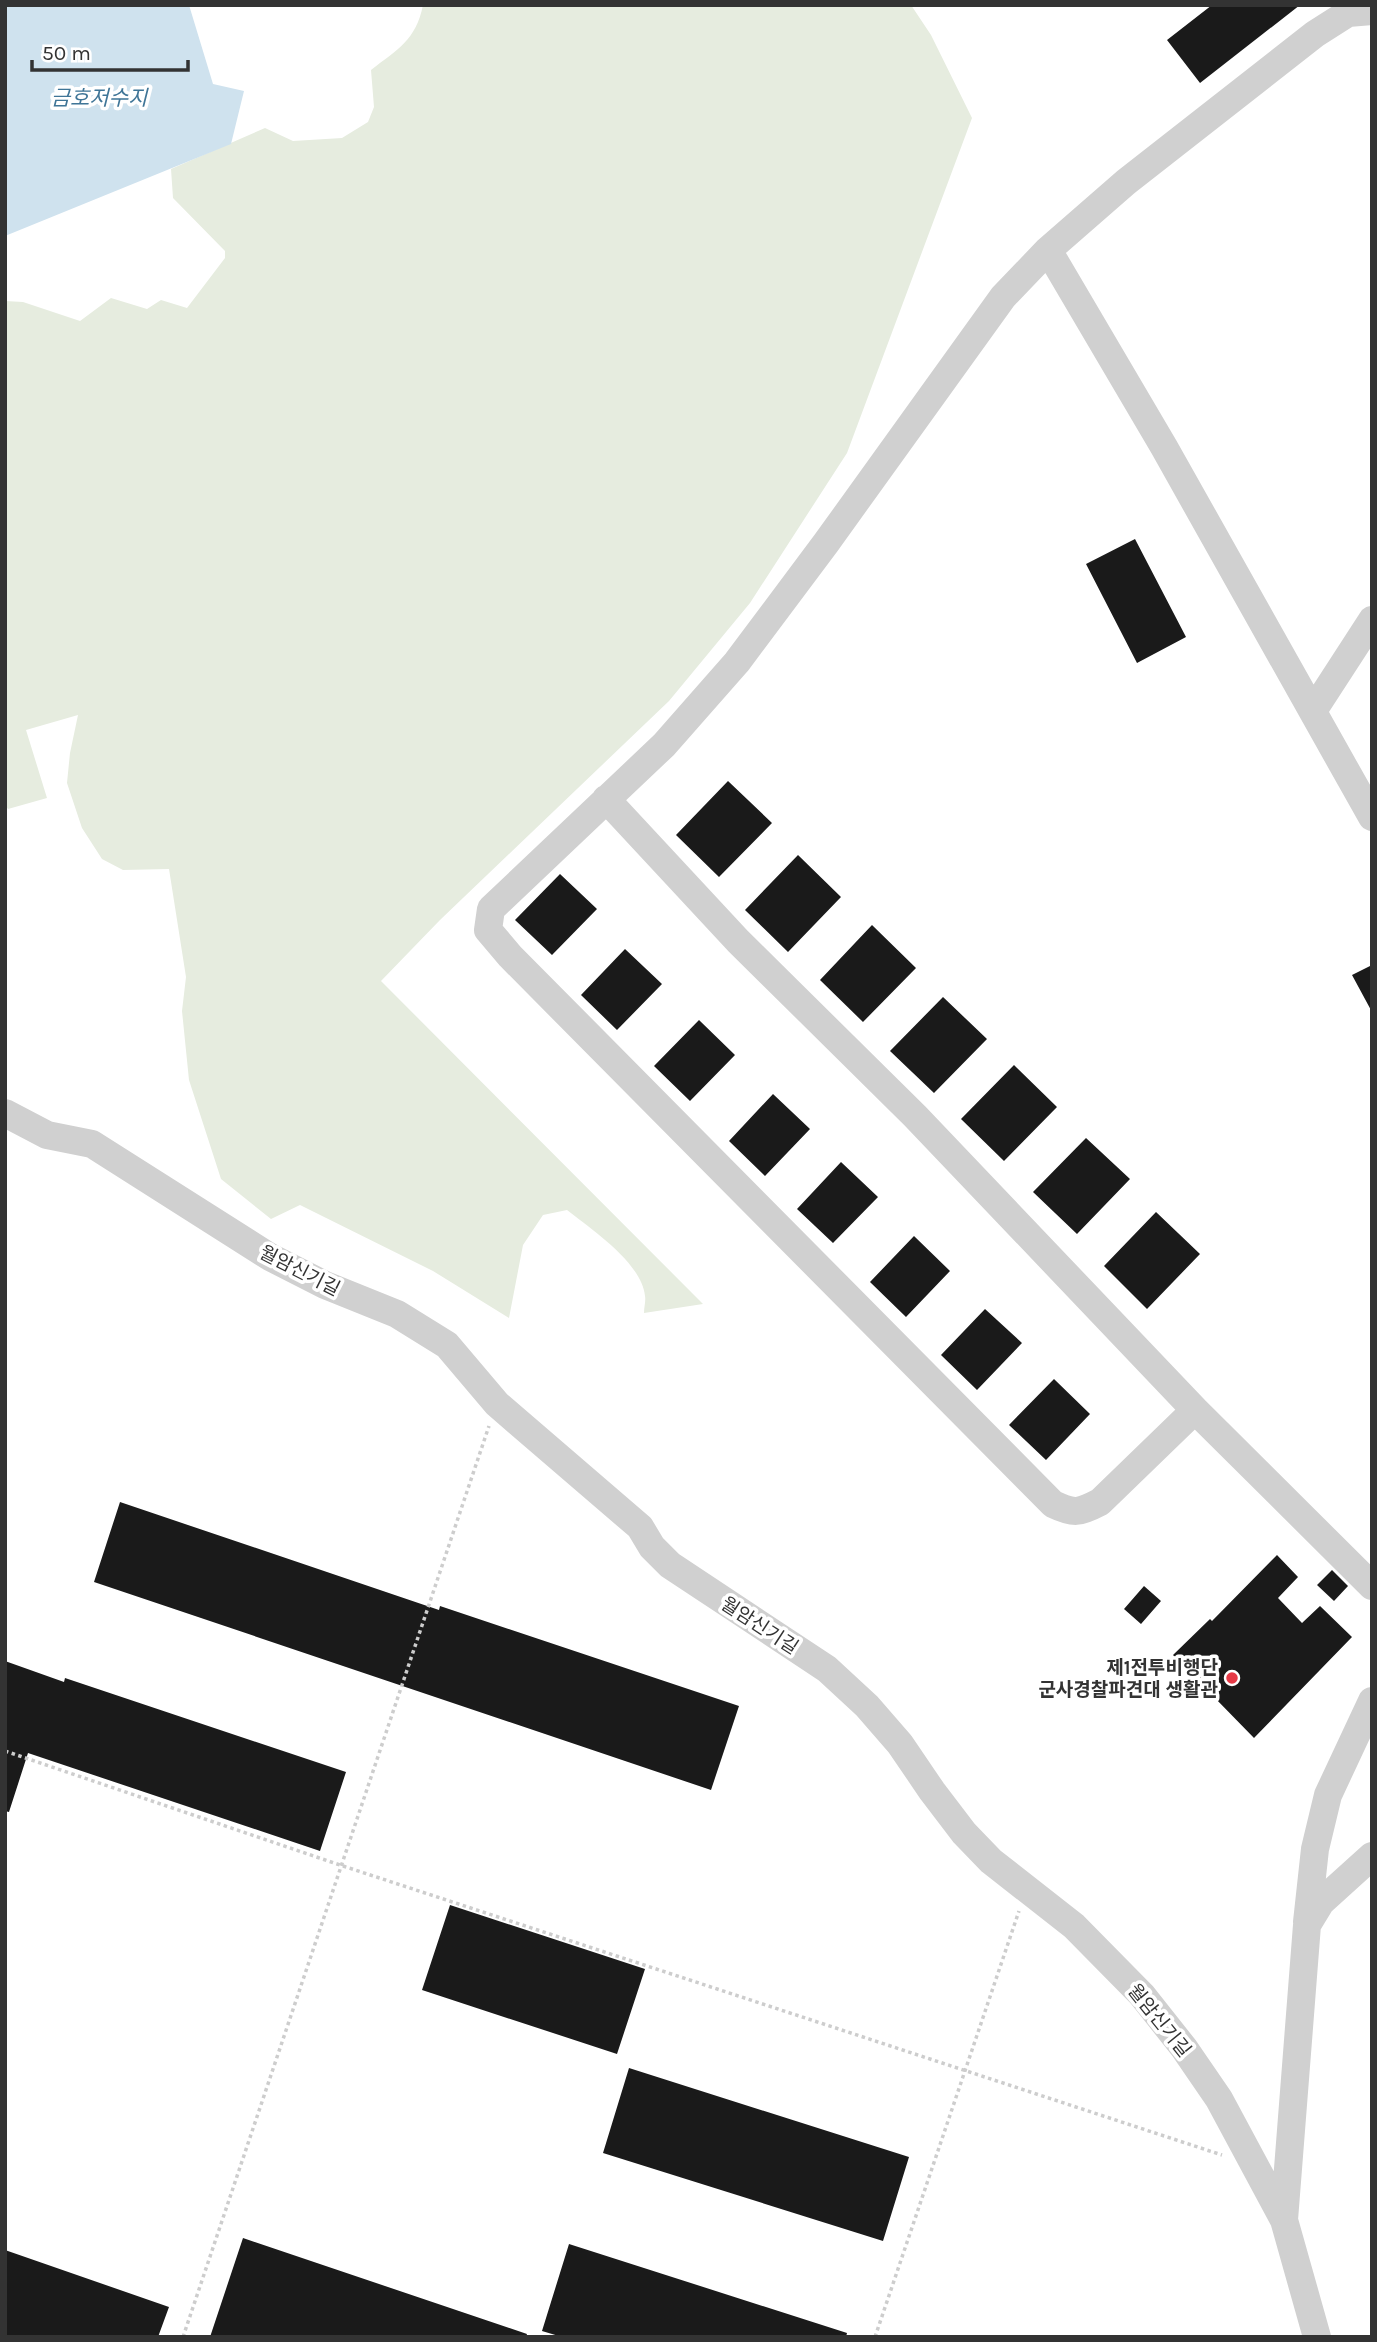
<svg xmlns="http://www.w3.org/2000/svg" width="1377" height="2342" font-family="Karla,'Noto Sans KR',sans-serif">
<style>
.green{fill:#e6ecdf}
.water{fill:#cfe2ee}
.building{fill:#1a1a1a}
.lines{fill:none;stroke-linecap:round;stroke-linejoin:round}
.path{stroke:#cdcdcd;stroke-width:3.5;stroke-dasharray:3.5 3.5;stroke-linecap:butt}
.minor{stroke:#d0d0d0;stroke-width:28}
.poi-dot{fill:#e63946;stroke:#fff;stroke-width:2.5}
.labels{text-anchor:middle;stroke-width:7;stroke-linejoin:round;paint-order:stroke}
.street-label{font-size:19px;fill:#333;stroke:#fff}
.poi-label{font-size:19px;font-weight:bold;fill:#333;stroke:#fff;text-anchor:end}
.water-label{font-size:21px;font-style:italic;fill:#3f7597;stroke:#fff}
</style>
<rect width="100%" height="100%" fill="#fff"/>
<path class="green" d="M423 5H911L931 35 972 118 847 453 750 603 669 701 440 920 381 981 703 1304 644 1313C644 1307 646 1301 645 1296 642 1263 591 1229 567 1210L543 1215 523 1245 509 1318 433 1271 300 1205 271 1219 221 1179 189 1080 182 1011 186 977 169 869 123 870 102 859 82 828 67 783 70 753 78 715 26 730 47 798 8 809 5 805V301L23 302 80 321 111 298 147 309 161 300 187 308 225 258V251L173 198 171 169 265 128 293 141 342 138 368 122 374 107 371 70C398 49 416 40 423 5Z"/>
<path class="water" d="M5 5H189L213 84 244 91 231 144 5 236Z"/>
<path class="building" d="M1212 5H1300L1200 83 1167 40Z
M1135 539 1186 637 1137 663 1086 564Z
M728 781 772 823 719 877 676 835Z
M798 855 841 897 788 952 745 910Z
M560 874 597 909 552 955 515 920Z
M872 925 916 968 863 1022 820 980Z
M625 949 662 984 617 1030 581 995Z
M1372 965V1012L1352 975Z
M943 997 987 1039 934 1093 890 1051Z
M699 1020 735 1055 690 1101 654 1066Z
M1014 1065 1057 1107 1004 1161 961 1119Z
M773 1094 810 1129 765 1176 729 1141Z
M1086 1138 1130 1179 1077 1234 1033 1192Z
M841 1162 878 1197 833 1243 797 1209Z
M1156 1212 1200 1254 1147 1309 1104 1266Z
M914 1236 950 1271 906 1317 870 1282Z
M985 1309 1022 1343 977 1390 941 1355Z
M1054 1379 1090 1414 1046 1460 1009 1425Z
M120 1502 439 1610 440 1606 739 1706 711 1790 94 1582Z
M1277 1555 1298 1577 1278 1598 1302 1623 1320 1606 1352 1637 1254 1738 1173 1655 1210 1619 1212 1621Z
M1332 1570 1348 1586 1334 1601 1317 1585Z
M1144 1586 1161 1601 1141 1624 1124 1609Z
M5 1661 64 1682 65 1678 346 1772 320 1851 28 1753 9 1812 5 1811Z
M450 1905 645 1969 617 2054 422 1990Z
M629 2068 909 2157 883 2241 603 2153Z
M243 2238 527 2334 526 2337H210Z
M569 2244 847 2333 846 2337H562L542 2331Z
M5 2250 169 2307 158 2337H5Z"/>
<g class="lines">
<path class="path" d="M5 1751 343 1866 1222 2155
M183 2337 489 1426
M875 2337 1019 1911"/>
<path class="minor" d="M1048 250 1164 447 1372 817
M1313 711 1372 620
M606 799 738 941 915 1116 1195 1410 1372 1586
M5 1113 47 1135 92 1144 270 1257 325 1285 397 1314 447 1345 497 1404 640 1527 652 1547 670 1565 827 1669 867 1706 900 1744 932 1791 964 1833 991 1861 1074 1926 1142 1995 1184 2048 1219 2099 1284 2220 1317 2337
M1195 1410 1100 1502C1079 1513 1074 1514 1053 1504L510 956 488 930 491 909 664 745 737 662 826 543 1003 297 1048 250 1126 182 1315 34 1348 13 1372 11
M1307 1922 1315 1849 1328 1795 1372 1701
M1284 2220 1307 1925 1321 1902 1372 1856"/>
</g>
<circle class="poi-dot" cx="1232" cy="1678" r="7"/>
<g class="labels">
<g class="street-label">
<text transform="translate(300 1270) rotate(27)" y="7">월암신기길</text>
<text transform="translate(760 1625) rotate(33)" y="7">월암신기길</text>
<text transform="translate(1160 2020) rotate(51)" y="7">월암신기길</text>
</g>
<g class="poi-label">
<text x="1218" y="1674">제1전투비행단<tspan x="1218" dy="22">군사경찰파견대 생활관</tspan></text>
</g>
<g class="water-label">
<text x="99" y="105">금호저수지</text>
</g>
</g>
<rect width="1377" height="2342" fill="none" stroke="#333333" stroke-width="14"/>
<path d="M32 60v10h156v-10" fill="none" stroke="#333333" stroke-width="3.5"/>
<text x="42" y="60" font-size="21" fill="#333333" stroke="#ffffff" stroke-width="5" paint-order="stroke">50 m</text>
</svg>
